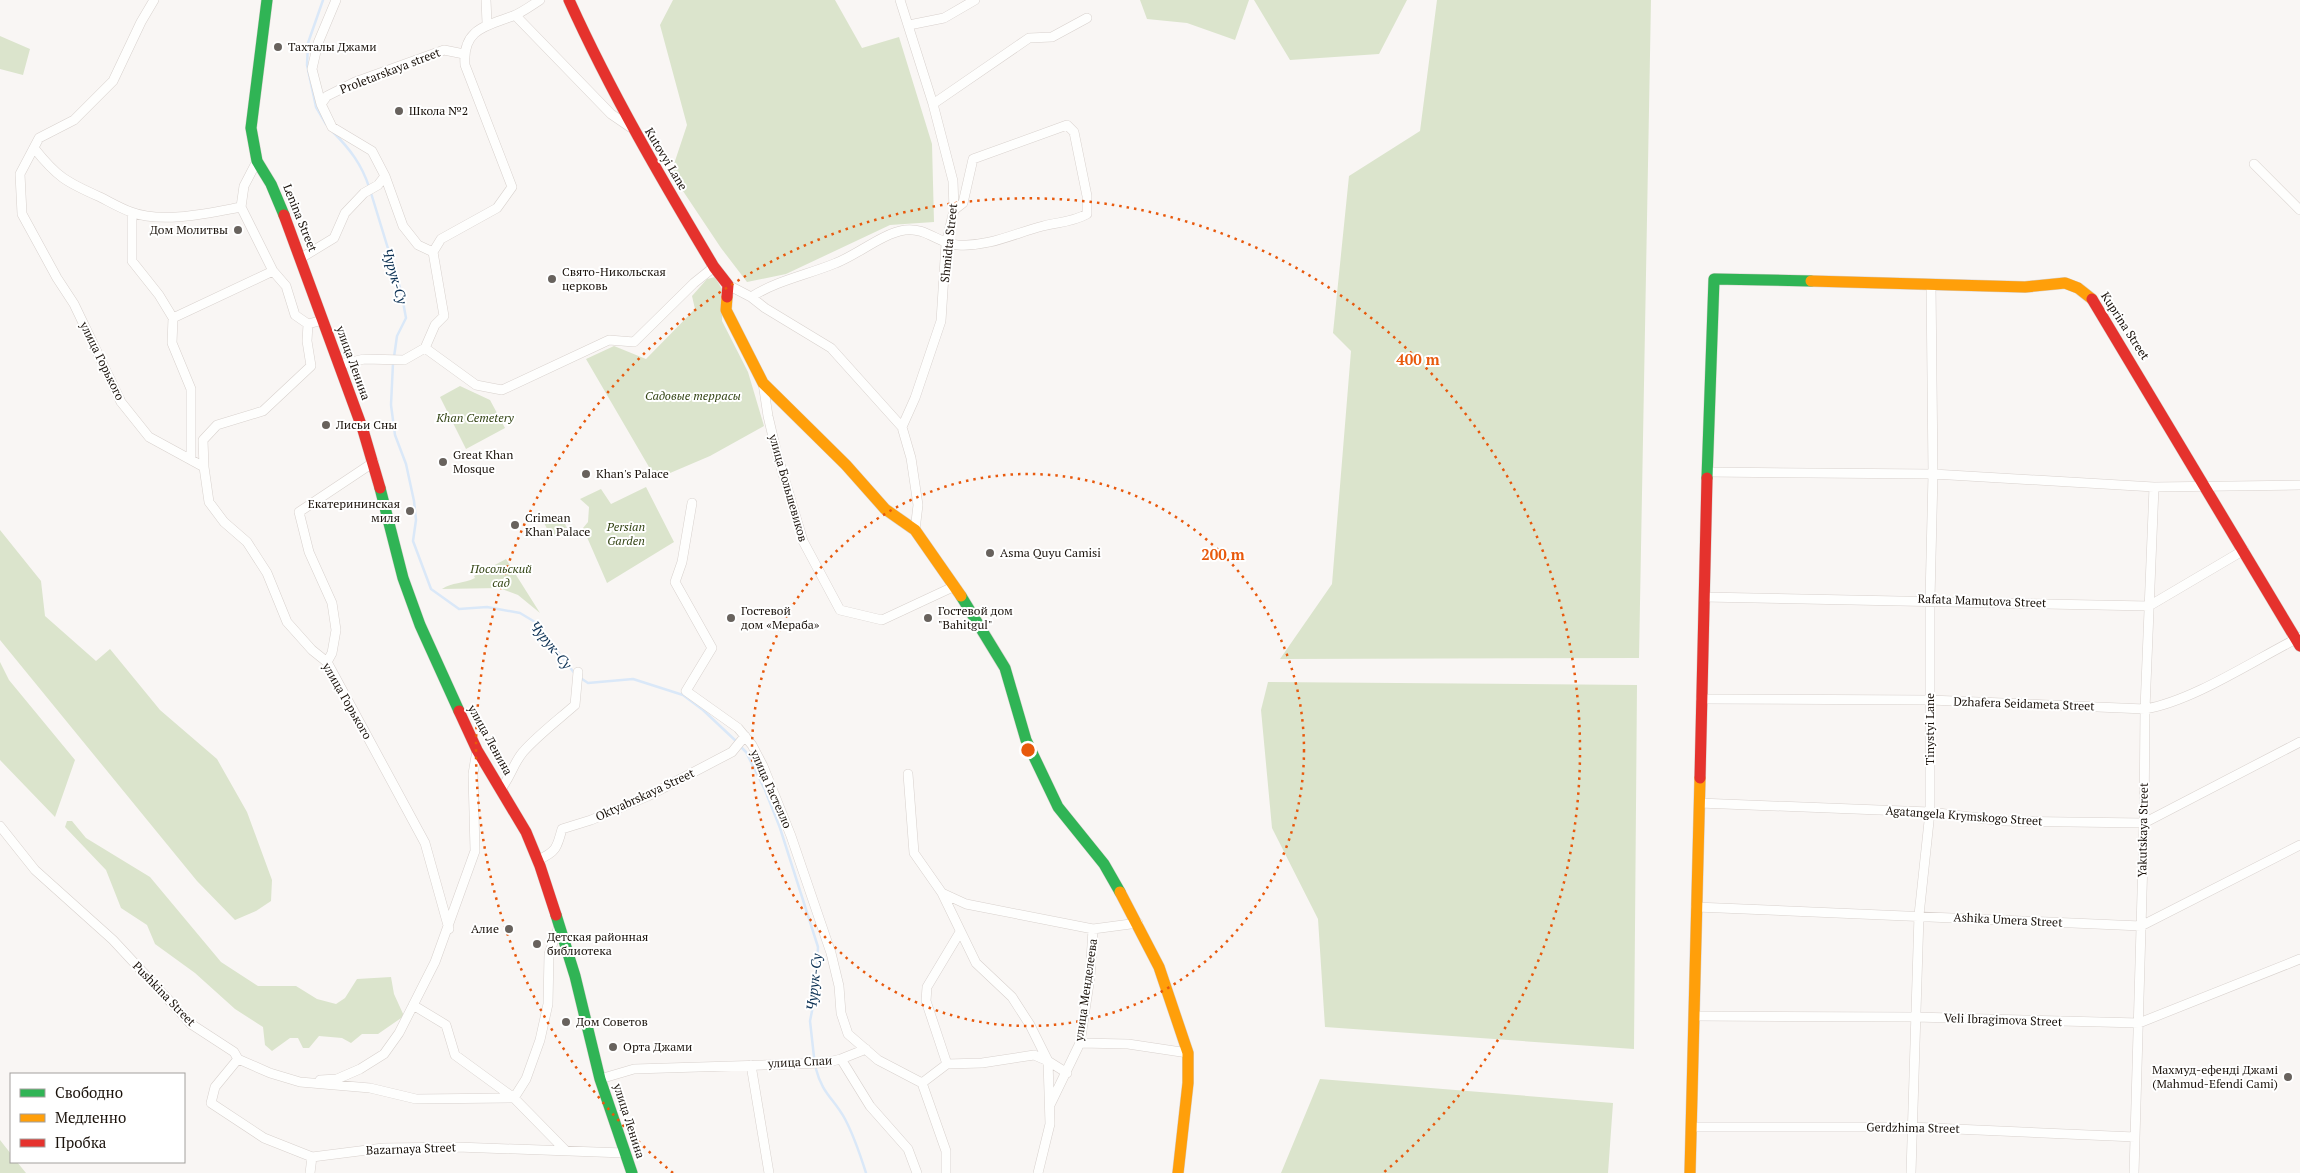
<svg xmlns="http://www.w3.org/2000/svg" width="2300" height="1173" font-family="'PT Serif',serif">
<style>
.green{fill:#dbe4cc}
.lines{fill:none;stroke-linecap:round;stroke-linejoin:round}
.stream{stroke:#dae8f8;stroke-width:2.5}
.street-casing{stroke:#d8d1cd;stroke-width:10}
.fast-casing{stroke:#d8d1cd;stroke-width:12}
.slow-casing{stroke:#d8d1cd;stroke-width:12}
.jam-casing{stroke:#d8d1cd;stroke-width:12}
.street{stroke:#fefefd;stroke-width:9}
.fast{stroke:#30b455;stroke-width:11}
.slow{stroke:#ff9f0a;stroke-width:11}
.jam{stroke:#e5322d;stroke-width:11}
.ring{fill:none;stroke:#e8590c;stroke-width:2.5;stroke-dasharray:2.5 5}
.poi-dot{fill:#68625d;stroke:#fff;stroke-width:2}
.labels{text-anchor:middle;stroke-width:4;stroke-linejoin:round;paint-order:stroke}
.poi-label{font-size:12px;fill:#1a120b;stroke:#fff;text-anchor:start}
.street-label{font-size:12px;fill:#1a120b;stroke:#fff}
.park-label{font-size:12px;font-style:italic;fill:#334414;stroke:#fff}
.water-label{font-size:14px;font-style:italic;fill:#0b3053;stroke:#fff}
.centre{fill:#e8590c;stroke:#fff;stroke-width:2.5}
.ring-label{font-size:15px;text-anchor:middle;font-weight:bold;fill:#e8590c;stroke:#fff;stroke-width:4;stroke-linejoin:round;paint-order:stroke}
</style>
<rect width="100%" height="100%" fill="#f9f6f4"/>
<path class="green" d="M673 0H835L862 48 899 37 932 144 934 222 890 225 786 274 747 282 721 248 671 173 687 125 660 25Z
M1140 0H1249L1235 40 1187 23 1147 19Z
M1254 0H1407L1379 54 1290 60Z
M1437 0H1651L1639 658 1280 659 1332 584 1351 351 1333 333 1349 176 1420 131Z
M0 36 30 49 23 75 0 69Z
M715 277 723 291 722 321 748 372 764 426 710 456 656 479 586 359 614 346 646 359 695 309 692 296 707 279Z
M460 386 490 400 505 428 466 449 440 397Z
M646 487 674 542 607 583 583 528 588 522 589 507 580 499 601 489 611 504Z
M560 514 568 530 552 538 544 523Z
M0 530 41 581 45 616 96 661 110 649 160 710 217 759 247 812 272 880 271 901 256 911 235 920 197 881 0 640Z
M506 559 540 613 518 595 499 588 442 589C452 582 463 584 475 578L474 576Z
M0 662 9 680 75 760 55 817 0 760Z
M1268 682 1637 685 1634 1049 1325 1027 1318 919 1272 828 1261 710Z
M67 821H72L86 838 150 877 221 962 258 986H296L317 999 336 1004 345 998 357 979 391 977 394 994 404 1016 378 1034H362L351 1043 342 1038 319 1036 309 1048H303L298 1038H290L272 1051 265 1045 263 1027 235 1009 195 973 155 944 147 925 121 908 106 870 65 827Z
M1320 1079 1613 1103 1608 1173H1281Z
M0 1140 11 1154V1162H17L26 1173H0Z"/>
<g class="lines">
<path class="stream" d="M323 0 308 43 307 65 316 107 326 124
M333 132C350 149 362 165 369 187
M371 193 401 291 406 318 397 336 394 357
M393 363 391 405 395 435 406 464 414 501 416 520 413 541 431 589 459 609 487 607 520 613 535 622 575 674
M579 677 588 683 633 679 683 695 703 710 737 742
M740 746 746 752 765 790 780 828 818 947 816 991 810 1021 814 1057
M816 1069C822 1093 834 1099 845 1119 854 1136 860 1154 866 1173"/>
<g class="street-casing">
<path id="street" d="M154 0 141 22 113 81 74 120 39 138 20 174 22 214 57 278 74 304 121 402 149 437 204 467 209 502 224 522 247 542 267 573 287 622 312 650 327 662 425 843 449 929
M336 0 318 43 312 69 321 104 332 127 372 151 385 176 403 226 418 245 433 252
M486 0 487 23
M900 0 933 104 953 181 954 210 946 244 941 321 915 398 902 427
M515 15 611 114 630 127
M909 25 944 18 975 0
M321 104 327 96 355 82 444 50 464 54
M933 104 1029 38 1052 37 1087 18
M34 148C57 177 66 182 100 197 110 202 120 208 131 212 162 224 209 213 241 207L244 186 257 161
M2254 164 2300 210
M241 207 273 271 286 286 295 315 308 324 323 320
M132 213V261L159 295 173 318 172 343 191 389V458
M301 258 334 238 345 213 364 193 378 185 385 176
M728 285 751 297 765 308 831 348 902 427 911 458 918 505 915 530
M751 297C778 280 807 275 836 263 857 255 883 233 905 230 926 227 939 244 958 245 989 247 1015 233 1043 226 1059 222 1073 222 1087 214V196L1074 132 1067 125 973 159 963 203 954 210
M173 318 273 271
M425 348 435 325 444 316 433 252 441 239 497 208 512 187 465 65C462 29 486 26 513 16 523 12 532 5 540 0
M425 348 476 385 502 390 609 340 634 342 694 283 714 267
M339 365 364 359 404 360 425 348
M763 383 768 416 777 454 803 541 840 610 882 620 955 586
M204 467 203 440 217 425 263 411 311 366 307 341 308 324
M1707 472 1933 474 2154 487 2300 485
M692 503 682 562 675 582 712 648 686 691 738 728 752 745 763 766 791 836 831 953 839 986 841 1013 848 1034 878 1060 922 1083
M1704 597 2149 606 2244 550
M327 662 332 653 336 630 332 603 309 552 299 512 374 462
M1701 699 1930 700 2145 709C2193 701 2254 660 2300 637
M908 774 914 853 942 893 976 963 1012 997 1030 1025 1048 1061 1050 1124 1038 1173
M501 789C511 776 513 764 523 752 538 735 558 720 575 705L578 672
M1699 803 1930 812 2003 821 2144 823 2300 742
M0 826 35 870 113 940 191 1024 234 1052 238 1059 270 1073 300 1082 370 1088 416 1099 514 1098 526 1079 540 1040 548 1004 549 954 559 926
M538 860C556 852 557 848 562 829L591 820 648 796 732 752 745 736
M942 893 966 904 1093 929 1138 923
M1696 907 2141 926 2300 845
M413 1005 446 1025 455 1055 514 1098 566 1151
M1694 1016 1915 1017 2139 1023 2300 959
M1080 1043 1128 1044 1188 1053
M238 1059 215 1087 211 1103 264 1138 312 1157 383 1148 457 1147 624 1153
M841 1059 870 1106 908 1149 917 1173
M947 1064 926 1001 927 987 960 932
M751 1065 769 1173
M600 1079 634 1069 824 1063 841 1059 866 1049
M320 1080 337 1079 360 1069 384 1054 399 1033 435 962 475 851 473 774 477 750
M922 1083 947 1064 982 1063 1034 1055 1048 1061 1067 1073
M922 1083 946 1151V1173
M1050 1105 1080 1043 1090 977 1093 929
M1691 1127H1910L2135 1137
M310 1173 312 1157
M1911 1173 1919 915 1930 812V599L1933 474 1931 284
M2134 1173 2144 823 2145 709 2154 487"/>
</g>
<g class="fast-casing">
<path id="fast" d="M267 0 251 128 257 161 271 184 284 215
M1707 478 1714 279 1811 281
M380 488 403 578 420 625 459 711
M961 596 1005 668 1026 740 1058 807 1104 864 1120 892
M556 915 575 976 600 1079 632 1173"/>
</g>
<g class="slow-casing">
<path id="slow" d="M1811 281 2025 287 2065 283 2078 288 2092 299
M727 297 726 310 763 383 846 465 885 509 915 530 961 596
M1120 892 1159 967 1188 1053V1083L1178 1173
M1690 1173 1700 778"/>
</g>
<g class="jam-casing">
<path id="jam" d="M569 0C611 93 662 180 714 267L728 285 727 297
M284 215 363 430 380 488
M2092 299 2300 646
M459 711 477 750 526 832 540 866 556 915
M1700 778 1707 478"/>
</g>
<use href="#street" class="street"/>
<use href="#fast" class="fast"/>
<use href="#slow" class="slow"/>
<use href="#jam" class="jam"/>
</g>
<g class="ring">
<circle cx="1028" cy="750" r="276"/>
<path d="M673 1173A552 552 0 1 1 1383 1173"/>
</g>
<g class="poi-dot">
<circle cx="278" cy="47" r="5"/>
<circle cx="399" cy="111" r="5"/>
<circle cx="238" cy="230" r="5"/>
<circle cx="552" cy="279" r="5"/>
<circle cx="326" cy="425" r="5"/>
<circle cx="443" cy="462" r="5"/>
<circle cx="586" cy="474" r="5"/>
<circle cx="410" cy="511" r="5"/>
<circle cx="515" cy="525" r="5"/>
<circle cx="990" cy="553" r="5"/>
<circle cx="731" cy="618" r="5"/>
<circle cx="928" cy="618" r="5"/>
<circle cx="509" cy="929" r="5"/>
<circle cx="537" cy="944" r="5"/>
<circle cx="566" cy="1022" r="5"/>
<circle cx="613" cy="1047" r="5"/>
<circle cx="2288" cy="1077" r="5"/>
</g>
<g class="labels">
<g class="poi-label">
<text x="288" y="51">Тахталы Джами</text>
<text x="409" y="115">Школа №2</text>
<text x="228" y="234" text-anchor="end">Дом Молитвы</text>
<text x="562" y="276">Свято-Никольская<tspan x="562" dy="14">церковь</tspan></text>
<text x="336" y="429">Лисьи Сны</text>
<text x="453" y="459">Great Khan<tspan x="453" dy="14">Mosque</tspan></text>
<text x="596" y="478">Khan's Palace</text>
<text x="400" y="508" text-anchor="end">Екатерининская<tspan x="400" dy="14">миля</tspan></text>
<text x="525" y="522">Crimean<tspan x="525" dy="14">Khan Palace</tspan></text>
<text x="1000" y="557">Asma Quyu Camisi</text>
<text x="741" y="615">Гостевой<tspan x="741" dy="14">дом «Мераба»</tspan></text>
<text x="938" y="615">Гостевой дом<tspan x="938" dy="14">"Bahitgul"</tspan></text>
<text x="499" y="933" text-anchor="end">Алие</text>
<text x="547" y="941">Детская районная<tspan x="547" dy="14">библиотека</tspan></text>
<text x="576" y="1026">Дом Советов</text>
<text x="623" y="1051">Орта Джами</text>
<text x="2278" y="1074" text-anchor="end">Махмуд-ефенді Джамі<tspan x="2278" dy="14">(Mahmud-Efendi Cami)</tspan></text>
</g>
<g class="street-label">
<text transform="translate(390 71) rotate(-21)" y="4">Proletarskaya street</text>
<text transform="translate(666 159) rotate(59)" y="4">Kutovyi Lane</text>
<text transform="translate(300 218) rotate(68)" y="4">Lenina Street</text>
<text transform="translate(949 243) rotate(-84)" y="4">Shmidta Street</text>
<text transform="translate(2125 326) rotate(57)" y="4">Kuprina Street</text>
<text transform="translate(102 361) rotate(64)" y="4">улица Горького</text>
<text transform="translate(353 363) rotate(70)" y="4">улица Ленина</text>
<text transform="translate(788 488) rotate(74)" y="4">улица Большевиков</text>
<text transform="translate(1982 601) rotate(2)" y="4">Rafata Mamutova Street</text>
<text transform="translate(347 701) rotate(60)" y="4">улица Горького</text>
<text transform="translate(2024 704) rotate(2)" y="4">Dzhafera Seidameta Street</text>
<text transform="translate(1930 729) rotate(-90)" y="4">Tinystyi Lane</text>
<text transform="translate(490 740) rotate(61)" y="4">улица Ленина</text>
<text transform="translate(771 789) rotate(66)" y="4">улица Гастелло</text>
<text transform="translate(645 795) rotate(-25)" y="4">Oktyabrskaya Street</text>
<text transform="translate(1964 816) rotate(4)" y="4">Agatangela Krymskogo Street</text>
<text transform="translate(2143 830) rotate(-89)" y="4">Yakutskaya Street</text>
<text transform="translate(2008 920) rotate(3)" y="4">Ashika Umera Street</text>
<text transform="translate(1086 990) rotate(-82)" y="4">улица Менделеева</text>
<text transform="translate(164 994) rotate(46)" y="4">Pushkina Street</text>
<text transform="translate(2003 1020) rotate(2)" y="4">Veli Ibragimova Street</text>
<text transform="translate(800 1062) rotate(-3)" y="4">улица Спаи</text>
<text transform="translate(629 1121) rotate(72)" y="4">улица Ленина</text>
<text transform="translate(1913 1128) rotate(1)" y="4">Gerdzhima Street</text>
<text transform="translate(411 1149) rotate(-2)" y="4">Bazarnaya Street</text>
</g>
<g class="park-label">
<text x="693" y="400">Садовые террасы</text>
<text x="475" y="422">Khan Cemetery</text>
<text x="626" y="531">Persian<tspan x="626" dy="14">Garden</tspan></text>
<text x="501" y="573">Посольский<tspan x="501" dy="14">сад</tspan></text>
</g>
<g class="water-label">
<text transform="translate(395 276) rotate(74)" y="5">Чурук-Су</text>
<text transform="translate(551 645) rotate(51)" y="5">Чурук-Су</text>
<text transform="translate(814 982) rotate(-84)" y="5">Чурук-Су</text>
</g>
</g>
<circle cx="1028" cy="750" r="8" class="centre"/>
<g class="ring-label">
<text x="1418" y="365">400 m</text>
<text x="1223" y="560">200 m</text>
</g>
<rect x="10" y="1073" width="175" height="90" fill="#ffffff" stroke="#a3a09d"/>
<rect x="20" y="1089" width="25" height="8" fill="#30b455" stroke="#a3a09d"/>
<text x="55" y="1098" font-size="15" fill="#1a120b">Свободно</text>
<rect x="20" y="1114" width="25" height="8" fill="#ff9f0a" stroke="#a3a09d"/>
<text x="55" y="1123" font-size="15" fill="#1a120b">Медленно</text>
<rect x="20" y="1139" width="25" height="8" fill="#e5322d" stroke="#a3a09d"/>
<text x="55" y="1148" font-size="15" fill="#1a120b">Пробка</text>
</svg>
